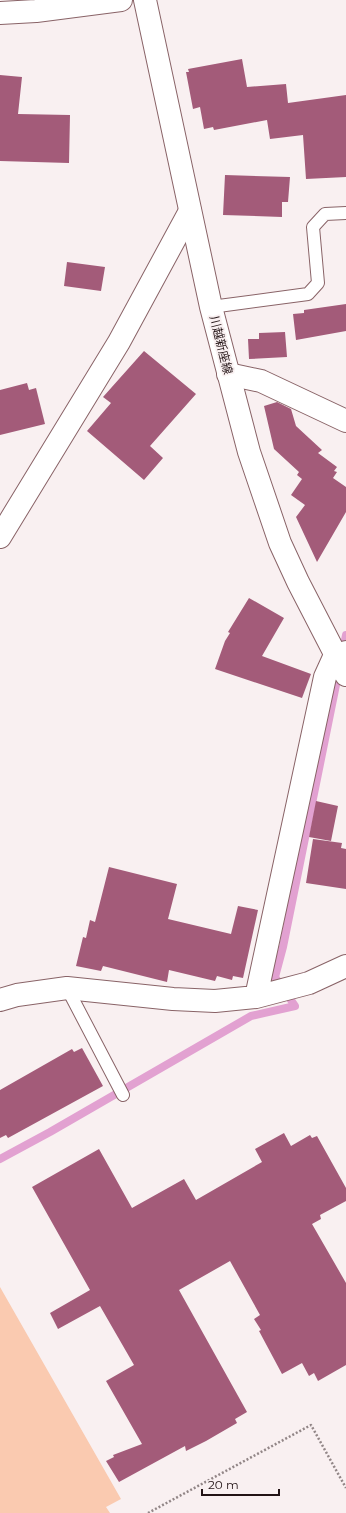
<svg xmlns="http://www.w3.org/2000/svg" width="346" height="1513" font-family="Montserrat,'Noto Sans JP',sans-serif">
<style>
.green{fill:#facab0}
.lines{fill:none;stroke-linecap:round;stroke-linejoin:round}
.stream{stroke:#e2a1d1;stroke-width:8}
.building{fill:#a35b79}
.lane-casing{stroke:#896367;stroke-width:14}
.street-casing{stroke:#896367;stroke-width:24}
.secondary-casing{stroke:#896367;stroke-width:24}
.path{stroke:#928687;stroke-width:2.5;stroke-dasharray:2 2;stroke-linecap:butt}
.lane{stroke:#fff;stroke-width:12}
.street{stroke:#fff;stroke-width:22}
.secondary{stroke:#fff;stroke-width:22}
.labels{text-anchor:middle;stroke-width:3.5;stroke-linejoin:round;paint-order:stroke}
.street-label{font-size:12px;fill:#221315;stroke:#f9f0f1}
</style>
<rect width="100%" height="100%" fill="#f9f0f1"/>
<path class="green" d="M0 1287 121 1499 106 1507 110 1513H0Z"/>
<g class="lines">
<path class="stream" d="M343 651 346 635
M0 1159 50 1132 251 1016 295 1006 275 977 283 947 339 670"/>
</g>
<path class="building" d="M242 59 247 87 286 84 288 103 346 95V177L306 179 303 135 270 139 267 120 214 130 213 127 204 129 200 107 193 109 186 72H189L188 69Z
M0 75 22 77 18 114 70 115 69 163 0 161Z
M225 175 290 177 288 202H282V217L223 215Z
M67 262 105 267 101 291 64 286Z
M346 304V331L296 340 293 314 304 313V310Z
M285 332 287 357 249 359 248 339H259V333Z
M144 351 196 394 150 446 163 458 144 480 87 431 111 403 103 397Z
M27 383 29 390 36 388 45 424 0 435V390Z
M277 402 291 409 296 426 322 450 318 453 337 467 334 471 337 472 333 478 346 487V512L317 562 296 517 305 505 291 495 302 479 297 475 299 472 274 449 264 406Z
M249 598 284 618 262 656 311 674 302 698 215 669 225 641 230 633 228 632Z
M316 801 338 806 331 841 309 837Z
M313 839 342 843 341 848 346 849V889L306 883Z
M109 867 177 884 168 919 231 934 238 906 258 910 243 978 233 976 232 980 217 976 215 981 169 970 167 982 103 966 101 971 76 966 83 937 86 938 90 920 95 922Z
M82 1048 103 1086 8 1138 6 1135 0 1138V1090L72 1049 74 1052Z
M284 1133 291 1146 310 1135 312 1138 317 1136 346 1188V1201L320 1215 321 1219 312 1224 346 1283V1365L318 1381 314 1373 309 1376 302 1363 282 1374 259 1331 261 1330 254 1319 260 1315 230 1261 179 1290 247 1412 235 1419 237 1423 206 1441 186 1451 185 1446 119 1482 106 1461 114 1457 113 1455 142 1444 106 1381 134 1365 100 1306 58 1329 50 1313 90 1290 32 1187 99 1149 132 1208 184 1179 196 1200 262 1162 255 1149Z"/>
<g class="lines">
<g class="lane-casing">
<path id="lane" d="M211 307 308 294 318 283 313 227 325 214 346 213
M67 988 123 1095"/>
</g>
<g class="street-casing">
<path id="street" d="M228 374 261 381 346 421
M0 537 119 342 190 211
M256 997 325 677 335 655 346 652
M0 1000 17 995 67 988 173 999 215 1001 256 997 309 983 346 966"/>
</g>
<g class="secondary-casing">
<path id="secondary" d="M145 0 211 307 249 452 280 543 298 582 346 675
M0 13 36 11 121 0"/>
</g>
<path class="path" d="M148 1513 311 1425 346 1488"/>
<use href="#lane" class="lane"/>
<use href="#street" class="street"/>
<use href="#secondary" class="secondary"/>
</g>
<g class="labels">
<g class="street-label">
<text transform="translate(221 345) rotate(76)" y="4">川越新座線</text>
</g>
</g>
<path d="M202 1489v6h77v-6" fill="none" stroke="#221315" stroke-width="2"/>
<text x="208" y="1489" font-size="12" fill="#221315" stroke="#f9f0f1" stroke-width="3" paint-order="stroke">20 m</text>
</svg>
